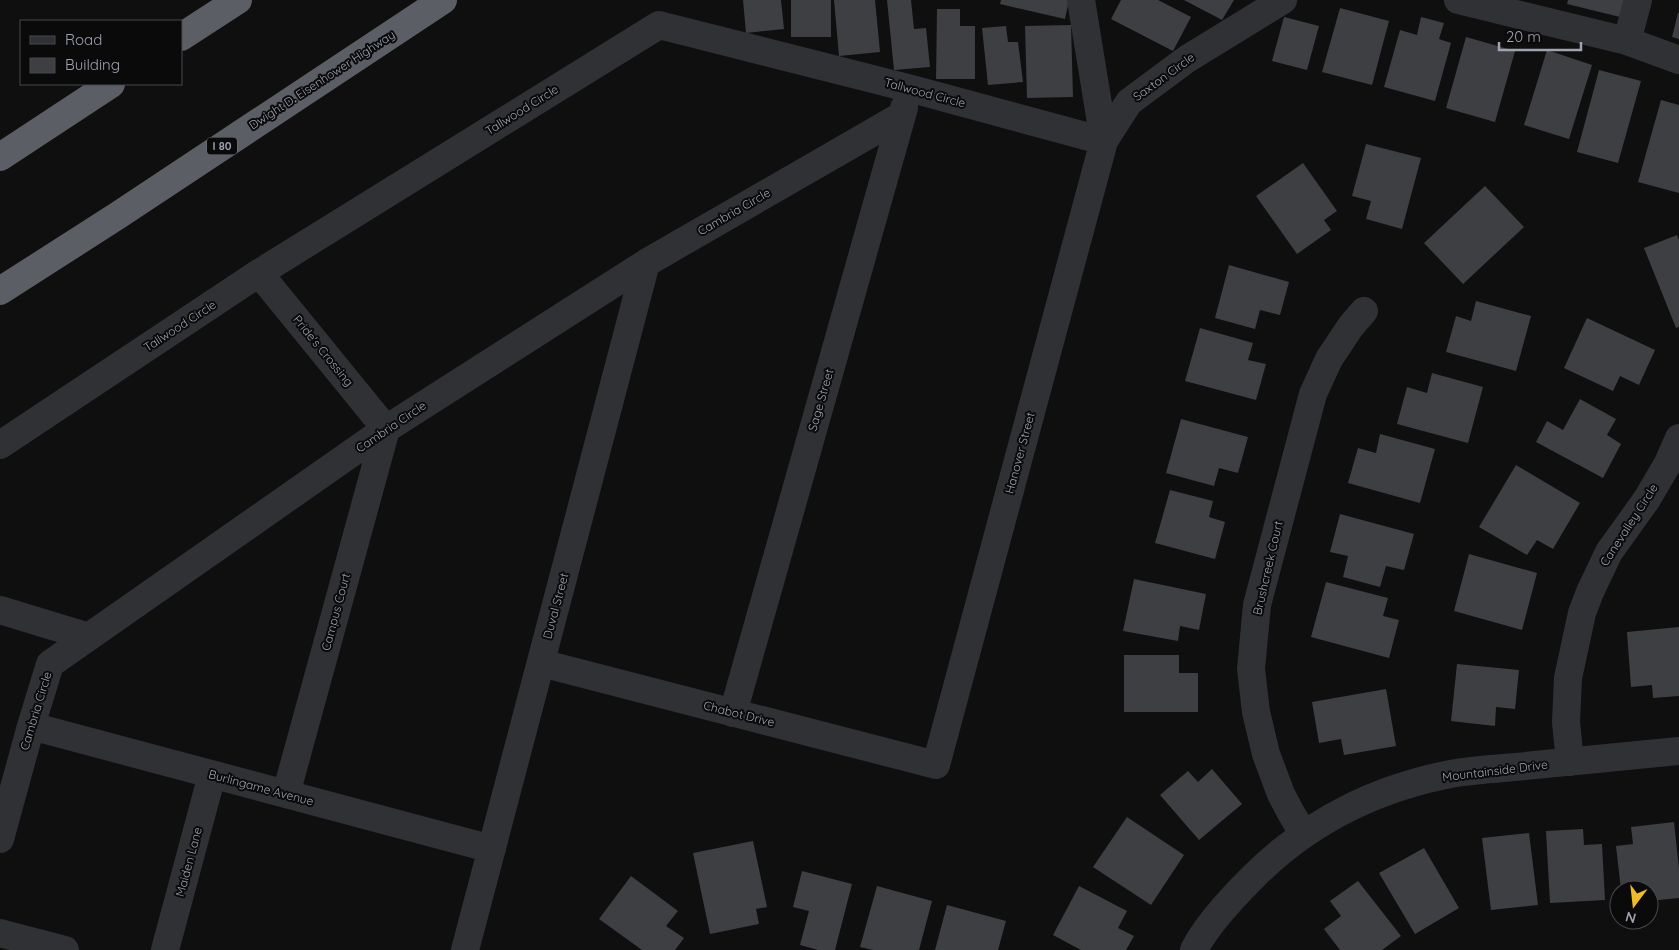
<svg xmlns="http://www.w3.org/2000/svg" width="1679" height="950" font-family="Quicksand,sans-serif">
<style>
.building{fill:#3e3f43}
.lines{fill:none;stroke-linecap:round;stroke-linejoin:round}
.minor{stroke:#303135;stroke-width:28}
.highway{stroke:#5c5e66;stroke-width:28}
.labels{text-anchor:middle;stroke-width:4;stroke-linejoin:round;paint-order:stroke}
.shield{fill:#0a0a0b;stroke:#73767f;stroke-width:1}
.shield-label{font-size:11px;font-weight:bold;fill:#a0a4b1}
.street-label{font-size:12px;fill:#a0a4b1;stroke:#0a0a0b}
</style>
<rect width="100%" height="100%" fill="#0f0f10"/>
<path class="building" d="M743 0H781L784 29 746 33Z
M791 0H831V37H791Z
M834 0H875L880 52 839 56Z
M887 0H911L914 29 926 28 930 67 894 70Z
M1001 0H1069L1065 19 1000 4Z
M1121 0H1158L1191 17 1173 51 1111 19Z
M1184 0H1234L1222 20Z
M1568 0H1624L1620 17 1567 4Z
M1340 8 1389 21 1372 85 1322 72Z
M937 9H960V26H975V79H936Z
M1678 13H1679V39L1672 37Z
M1284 17 1319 26 1307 70 1272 61Z
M1421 17 1444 23 1439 39 1451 43 1435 101 1384 87 1400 30 1417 35Z
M1071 25 1073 97 1027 98 1025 26Z
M1006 26 1008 42H1018L1023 82 988 85 982 28Z
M1466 37 1515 51 1495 122 1446 108Z
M1547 50 1592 65 1569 139 1524 125Z
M1599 70 1641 81 1618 163 1577 152Z
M1661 100 1679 105V193L1638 182Z
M1366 144 1421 158 1402 229 1366 219 1371 201 1352 196Z
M1303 163 1337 211 1324 220 1331 230 1297 254 1256 196Z
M1485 186 1524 227 1463 284 1424 243Z
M1677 235 1679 240V327L1676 328 1644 248Z
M1229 265 1289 282 1280 315 1260 310 1255 329 1215 318Z
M1476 301 1531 316 1516 371 1446 352 1456 316 1471 321Z
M1587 318 1655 350 1639 385 1620 376 1613 391 1564 368Z
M1200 328 1253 343 1248 360 1266 364 1256 400 1185 381Z
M1432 373 1483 387 1468 443 1397 424 1407 387 1427 393Z
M1580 399 1616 419 1607 435 1621 444 1603 478 1536 442 1547 421 1563 430Z
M1181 419 1248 437 1238 473 1219 468 1214 486 1166 473Z
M1380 434 1435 449 1420 503 1348 483 1358 448 1376 453Z
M1516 465 1580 503 1553 549 1537 540 1527 555 1479 527Z
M1170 490 1213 501 1209 517 1225 522 1215 559 1155 543Z
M1340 514 1414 534 1404 570 1386 566 1380 587 1343 577 1348 556 1330 552Z
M1469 554 1537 573 1522 630 1454 611Z
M1134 579 1206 594 1199 630 1180 626 1178 641 1123 631Z
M1326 582 1388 598 1383 616 1399 620 1389 658 1311 637Z
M1679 627V696L1653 698 1652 685 1631 687 1627 632Z
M1124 655H1179V673H1198V712H1124Z
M1457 664 1519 670 1515 709 1496 707 1495 726 1451 721Z
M1386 689 1396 746 1344 755 1341 739 1319 743 1312 702Z
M1212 769 1242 804 1199 840 1160 795 1188 771 1198 782Z
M1127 817 1184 855 1151 905 1093 867Z
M1674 822 1679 869V898L1649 901V890H1621L1616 846 1633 844 1631 827Z
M1583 829 1584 845 1602 844 1605 900 1550 903 1546 831Z
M1529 833 1538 905 1491 910 1482 838Z
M753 841 767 907 756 909 759 924 710 934 693 853Z
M1424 848 1459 908 1415 934 1379 873Z
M802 871 852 884 835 950H818L800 945 809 911 793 907Z
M631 876 678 911 666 926 684 938 675 950H642L599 919Z
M1358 881 1401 936 1382 950H1340L1324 929 1341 916 1330 901Z
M877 886 932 901 919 950H873L860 947Z
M1079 886 1127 911 1118 928 1134 936 1126 950H1081L1053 935Z
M947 905 1006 921 998 950H935Z"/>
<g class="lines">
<path class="minor" d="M1081 0 1104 141
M1458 0 1627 41 1679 60
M1627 41 1638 0
M259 273 386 429 286 794
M0 445 259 273 659 25 912 89 1104 141
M0 610 89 637
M541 663 936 765 1104 141 1129 102 1187 59 1283 0
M733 713 904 108
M31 726 492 849
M1570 762 1566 722 1568 678 1582 613 1590 592 1609 552 1647 499 1668 463 1679 438
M1303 833 1291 813 1281 794 1266 754 1256 712 1251 669 1257 605 1313 394 1329 359 1351 326 1364 311
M0 839 31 726 50 664 386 429 646 263 901 116
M0 933 65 950
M165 950 212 775
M465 950 646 263
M1194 950C1206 926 1232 898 1251 879 1307 822 1378 787 1456 773 1482 769 1509 768 1535 765 1583 760 1631 756 1679 751"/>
<path class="highway" d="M181 37 238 0
M0 157 111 84
M0 291 117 216 443 0"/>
</g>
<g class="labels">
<rect class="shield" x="207" y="137.5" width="30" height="17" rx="4"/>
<g class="shield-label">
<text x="222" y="150">I 80</text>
</g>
<g class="street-label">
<text transform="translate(1164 77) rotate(-36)" y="4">Saxton Circle</text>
<text transform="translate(322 80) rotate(-33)" y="4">Dwight D. Eisenhower Highway</text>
<text transform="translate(925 93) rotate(15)" y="4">Tallwood Circle</text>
<text transform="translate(522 110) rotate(-32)" y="4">Tallwood Circle</text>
<text transform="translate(734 212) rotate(-30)" y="4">Cambria Circle</text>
<text transform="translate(180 326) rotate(-33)" y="4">Tallwood Circle</text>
<text transform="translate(323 351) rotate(51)" y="4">Pride's Crossing</text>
<text transform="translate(821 400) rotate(-74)" y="4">Sage Street</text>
<text transform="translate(391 427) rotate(-34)" y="4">Cambria Circle</text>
<text transform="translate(1020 453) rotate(-75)" y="4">Hanover Street</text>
<text transform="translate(1629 525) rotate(-57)" y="4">Canevalley Circle</text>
<text transform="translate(1268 568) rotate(-77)" y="4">Brushcreek Court</text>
<text transform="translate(556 606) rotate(-75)" y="4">Duval Street</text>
<text transform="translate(336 612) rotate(-75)" y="4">Campus Court</text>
<text transform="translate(36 711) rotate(-73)" y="4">Cambria Circle</text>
<text transform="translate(739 714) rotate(14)" y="4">Chabot Drive</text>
<text transform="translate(1495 771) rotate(-7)" y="4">Mountainside Drive</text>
<text transform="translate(261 788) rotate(15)" y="4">Burlingame Avenue</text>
<text transform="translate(189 862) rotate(-75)" y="4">Maiden Lane</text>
</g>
</g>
<rect x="20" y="20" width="162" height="65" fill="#0a0a0b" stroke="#46484d"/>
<rect x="30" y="36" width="25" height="8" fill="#303135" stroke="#46484d"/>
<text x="65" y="45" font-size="15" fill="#a0a4b1">Road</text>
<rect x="30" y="58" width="25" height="15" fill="#3e3f43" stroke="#46484d"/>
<text x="65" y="70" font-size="15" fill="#a0a4b1">Building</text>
<g transform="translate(1634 905) rotate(195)"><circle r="24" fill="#0a0a0b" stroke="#46484d"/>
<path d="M0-4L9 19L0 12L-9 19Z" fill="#efbb29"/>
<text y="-8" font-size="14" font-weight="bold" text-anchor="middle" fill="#a0a4b1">N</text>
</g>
<path d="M1499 42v8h82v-8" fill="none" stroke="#a0a4b1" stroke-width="2.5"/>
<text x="1506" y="42" font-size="15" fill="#a0a4b1" stroke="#0a0a0b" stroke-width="4" paint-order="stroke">20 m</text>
</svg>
